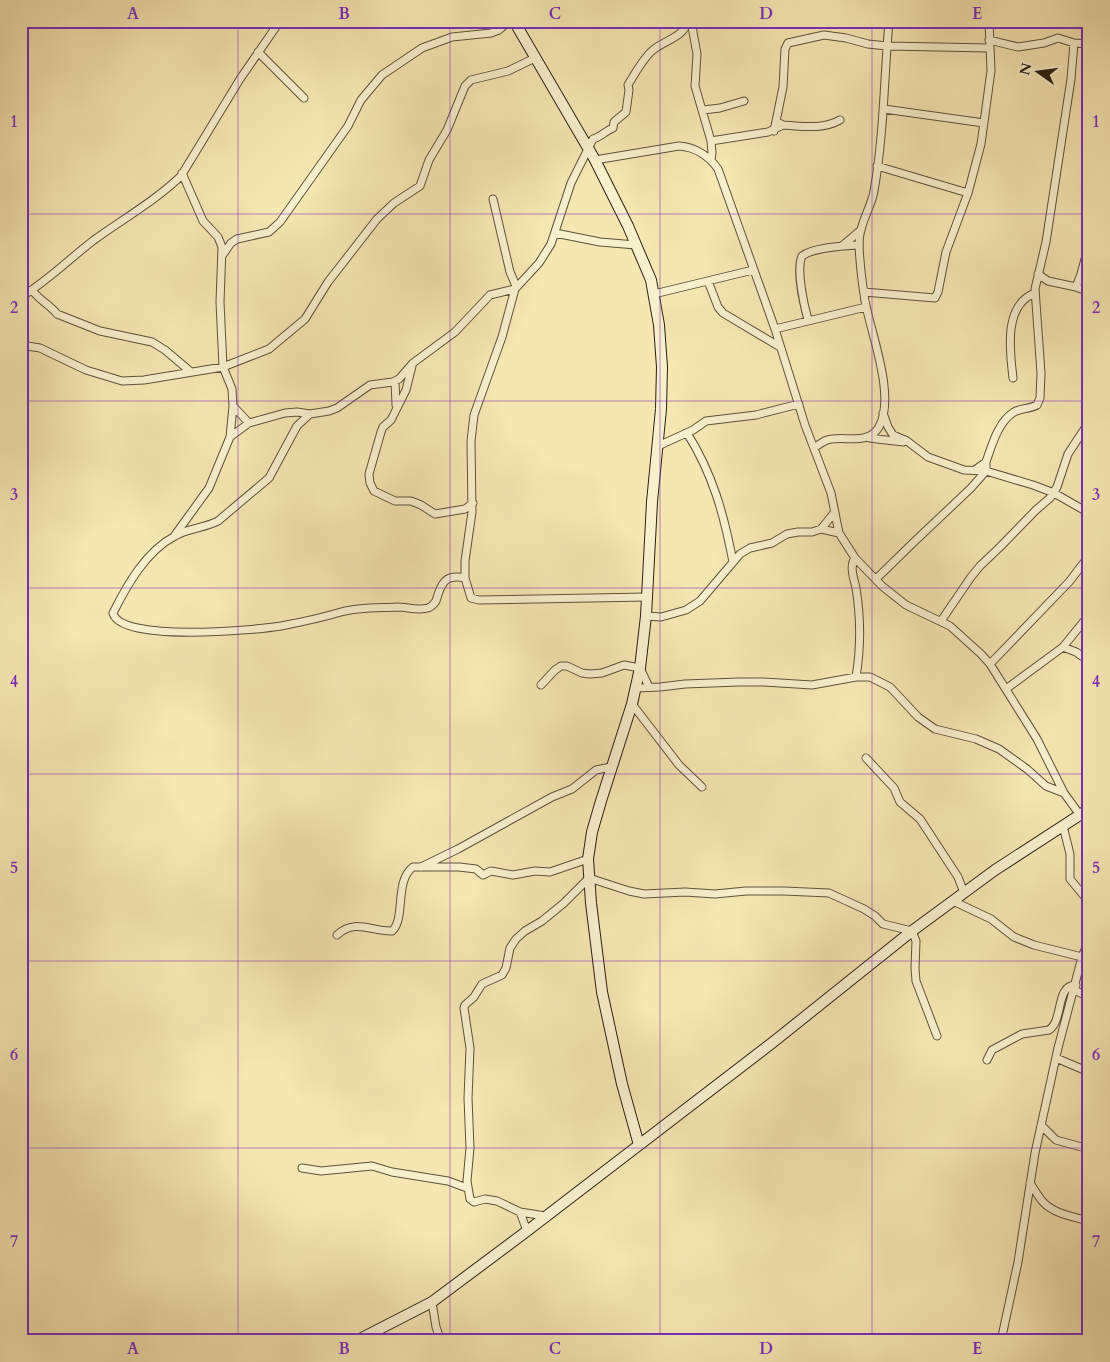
<svg xmlns="http://www.w3.org/2000/svg" width="1110" height="1362" font-family="Cardo,serif">
<style>
.lines{fill:none;stroke-linecap:round;stroke-linejoin:round}
.street-casing{stroke:#5d523a;stroke-width:9}
.secondary-casing{stroke:#2a2012;stroke-width:12}
.street{stroke:#f8efcd;stroke-width:7}
.secondary{stroke:#f8efcd;stroke-width:10}
.grid{fill:none;stroke:#7b2cbf;stroke-width:1;stroke-opacity:0.55}
.neatline{fill:none;stroke:#7b2cbf;stroke-width:2}
.grid-label{font-size:16px;text-anchor:middle;font-weight:bold;fill:#7b2cbf}
</style>
<rect width="100%" height="100%" fill="#f5e6b2"/>
<filter id="stains"><feTurbulence type="fractalNoise" baseFrequency=".004" numOctaves="4"/><feColorMatrix values="0 0 0 0 .2 0 0 0 0 .09 0 0 0 0 .02 0 0 0 .5 -.17"/></filter>
<radialGradient id="worn" r=".72"><stop offset=".6" stop-color="#630" stop-opacity="0"/><stop offset="1" stop-color="#630" stop-opacity=".3"/></radialGradient>
<g class="lines">
<g class="street-casing">
<path id="street" d="M691 21 697 54 695 86 711 141 712 153 711 160
M989 40 1018 47 1044 43 1058 38 1074 43 1089 44
M258 52 304 98
M884 109 984 123
M703 110 720 108 744 101
M779 123 783 125C802 126 822 130 840 120
M774 131 783 87 785 49 788 43 824 35 846 38 868 44 887 46 989 48
M711 141 768 132 783 125
M595 160 679 146C695 147 709 156 718 169L775 329 805 425 831 493 839 533 855 558 882 586 906 605 950 626 981 654 990 664 1037 739 1064 793 1080 815
M968 193 981 144 991 71 989 21
M493 199 510 272 516 286
M555 233 600 242 636 245
M842 246 861 230
M222 256 231 243 237 239 269 232 280 222 348 126 361 100 382 75 422 48 452 37 491 33 499 30 509 21
M1038 274 1048 281 1076 287 1081 274 1089 244
M708 281 718 307 723 313 780 347
M1076 287 1089 292
M32 290C39 300 50 305 57 314L100 331 152 342 165 350 191 372
M864 292 935 298 938 292 946 252 968 193 877 166
M654 294 753 270
M21 297C49 280 69 259 94 240 123 219 155 201 181 176L240 79 280 21
M808 320C804 305 796 270 802 256 814 247 844 246 859 245
M775 329 866 307
M21 345 40 348 86 370 122 381 144 380 223 367 269 349 305 319 328 282 377 219 394 203 420 186 429 160 447 130 465 86 471 80 508 71 535 58
M412 366 406 390 391 420 383 427 381 432 369 474 370 483 374 491 395 501H411L421 505 435 514 465 509 473 503
M1013 378C1010 352 1003 305 1035 293
M395 381 396 405
M233 406 249 423
M883 413 888 427 893 435 907 441 928 457 964 470 986 471 1033 485 1054 493 1089 513
M687 433C713 474 724 515 733 562
M230 437 249 423 285 413 297 412 310 414
M866 437C879 440 891 440 903 442
M658 446 693 430 706 421 756 415 799 404
M814 448C818 445 822 442 827 440 844 435 868 446 879 427 896 396 871 334 865 301 863 288 861 274 860 260 859 250 858 239 861 230 864 216 872 204 874 191 884 134 884 78 889 21
M986 462C992 445 998 422 1014 412 1021 408 1030 409 1037 405L1040 398 1041 373 1035 289 1046 242 1071 79 1074 43
M821 529 834 513
M175 535 209 488 230 437 233 406 232 389 223 367 220 302 222 247 218 237 203 221 182 173
M855 558C849 566 854 579 856 588 861 619 861 647 856 677
M465 578C445 574 441 583 436 601 434 604 431 607 428 608 418 611 407 607 397 607 379 608 359 607 341 612 321 618 302 622 281 626 256 630 120 643 113 613 127 585 146 551 175 536 188 528 205 528 218 521L269 478 297 426 310 414 329 411 337 408 370 385 393 382 399 379 413 363 455 332 490 295 515 289
M876 579 915 541 971 488 986 471V462L975 470
M647 597 479 600 471 598 465 578V561L472 512 471 441 474 415 502 337 515 289 539 263 551 244 571 183 593 139C601 137 605 131 613 128L614 122 626 112 629 90 628 85C634 75 644 57 653 50 665 40 683 38 688 21
M646 616 661 617 686 610 700 601 740 554 750 548 772 543 787 534 798 532H812L821 529 839 533
M941 621 971 577 980 566 1000 547 1036 510 1050 498 1057 487 1068 454 1089 422
M1063 647 1089 615
M990 664 1069 582 1089 556
M541 685 555 670 561 666H567L582 673 590 674 602 673 624 665 640 668 649 687
M635 688 660 687 685 684 739 682H764L812 685 856 677H870L890 687 918 717 935 729 976 739 999 749 1027 769 1046 786 1064 793
M1006 689 1063 647 1076 652 1089 661
M632 704 679 765 702 787
M866 758 894 788 900 802 920 819 958 877 964 893
M1063 826 1070 854V879L1089 902
M421 867 458 849 552 797 572 789 596 770 611 767
M953 901 991 919 1014 937 1034 945 1082 957
M337 935C355 918 372 932 392 931 406 919 394 881 413 867H459L476 869 483 875 491 871 513 875 535 871 550 872 588 859
M1074 990 1089 997
M1056 1058 1089 1072
M987 1060 992 1050 1022 1034 1049 1030C1064 1020 1055 985 1076 985
M1041 1125 1056 1140 1089 1149
M302 1168 321 1171 372 1166 392 1172 448 1181 467 1188
M1030 1183C1035 1190 1039 1198 1044 1203 1055 1214 1074 1217 1089 1221
M520 1212 527 1231
M545 1216 520 1212 497 1201 485 1199 474 1202 470 1199 467 1181 470 1148 468 1098 470 1048 464 1008 465 1005 474 997 482 984 502 975 506 968 510 948 516 939 525 931 542 921 564 903 589 878 629 891 644 894 685 892 715 894 746 891H784L829 893 864 909 875 916 883 924 912 931 916 941 915 968 916 981 937 1036
M432 1302 436 1327 441 1341
M1001 1341 1018 1262 1035 1153 1058 1048 1082 957 1089 940"/>
</g>
<g class="secondary-casing">
<path id="secondary" d="M514 21 595 160 628 226 651 280 659 325 662 367 661 409 652 502 646 616 640 668 632 704 601 801 592 832 588 859 591 903 602 992 622 1084 639 1145
M356 1341 432 1302 527 1231 772 1043 912 931 995 870 1089 809"/>
</g>
<use href="#street" class="street"/>
<use href="#secondary" class="secondary"/>
</g>
<path class="grid" d="M238 21V1341M450 21V1341M660 21V1341M872 21V1341M21 214H1089M21 401H1089M21 588H1089M21 774H1089M21 961H1089M21 1148H1089"/>
<rect width="1110" height="1362" fill="none" stroke="#f5e6b2" stroke-width="55"/>
<g transform="translate(1038 72) rotate(284)" stroke="#f8efcd" stroke-width="4" paint-order="stroke">
<path d="M0-4L9 19L0 12L-9 19Z" fill="#2a2012"/>
<text y="-8" font-size="14" font-weight="bold" text-anchor="middle" fill="#2a2012">N</text>
</g>
<rect x="28" y="28" width="1054" height="1306" class="neatline"/>
<g class="grid-label">
<text x="133" y="19">A</text>
<text x="344" y="19">B</text>
<text x="555" y="19">C</text>
<text x="766" y="19">D</text>
<text x="977" y="19">E</text>
<text x="14" y="127">1</text>
<text x="1096" y="127">1</text>
<text x="14" y="313">2</text>
<text x="1096" y="313">2</text>
<text x="14" y="500">3</text>
<text x="1096" y="500">3</text>
<text x="14" y="687">4</text>
<text x="1096" y="687">4</text>
<text x="14" y="873">5</text>
<text x="1096" y="873">5</text>
<text x="14" y="1060">6</text>
<text x="1096" y="1060">6</text>
<text x="14" y="1247">7</text>
<text x="1096" y="1247">7</text>
<text x="133" y="1354">A</text>
<text x="344" y="1354">B</text>
<text x="555" y="1354">C</text>
<text x="766" y="1354">D</text>
<text x="977" y="1354">E</text>
</g>
<rect width="100%" height="100%" filter="url(#stains)"/>
<rect width="100%" height="100%" fill="url(#worn)"/>
</svg>
